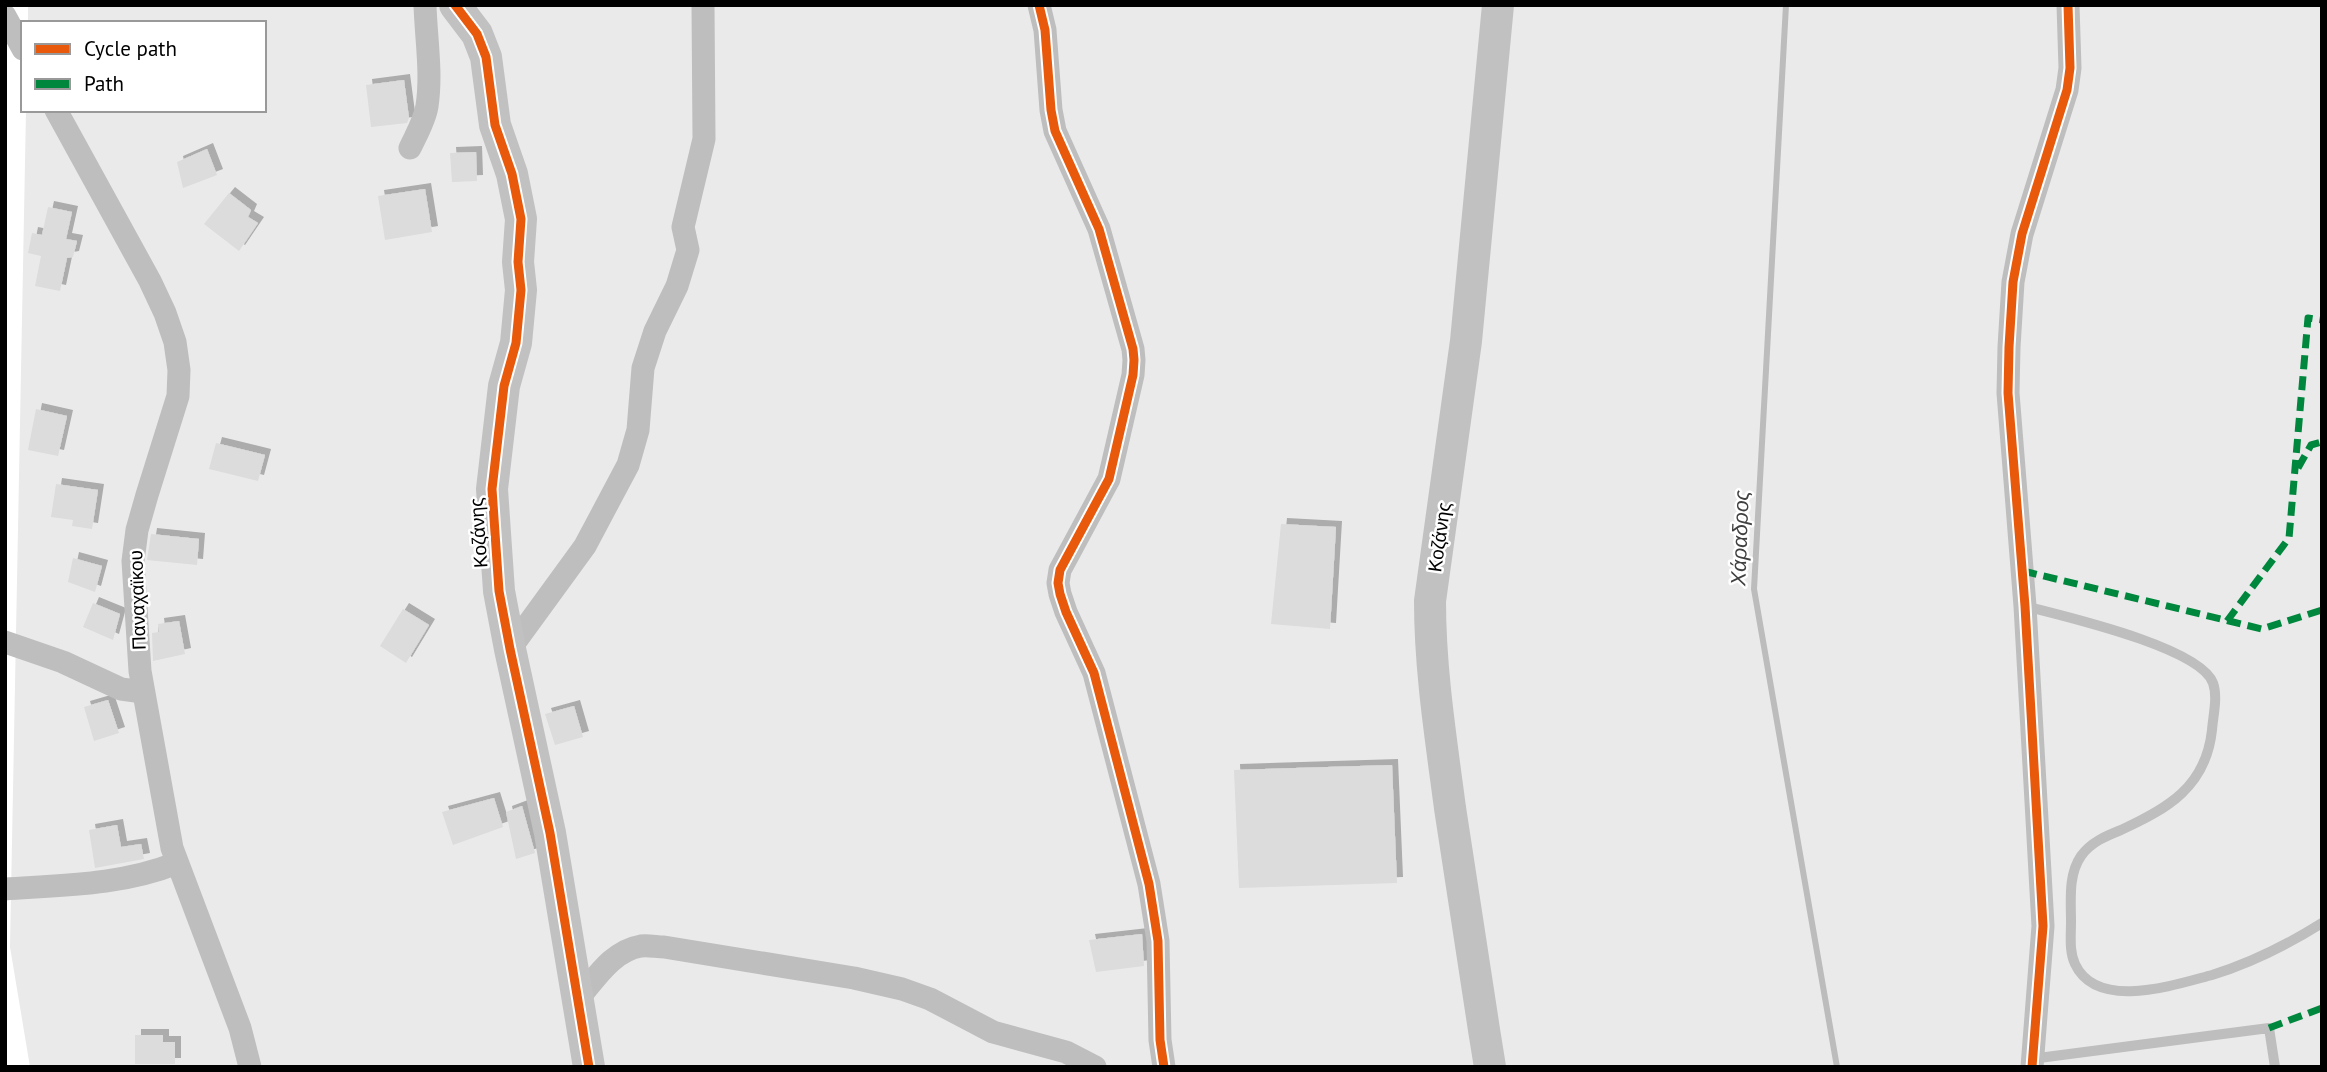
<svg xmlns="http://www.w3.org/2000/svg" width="2327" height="1072" font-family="'PT Sans',sans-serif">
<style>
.green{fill:#eaeaea}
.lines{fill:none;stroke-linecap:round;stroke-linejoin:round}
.stream{stroke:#bcbcbc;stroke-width:6}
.building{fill:#dcdcdc;filter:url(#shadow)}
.lane{stroke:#bebebe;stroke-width:10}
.street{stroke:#bebebe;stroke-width:23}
.secondary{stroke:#c1c1c1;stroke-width:32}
.quiet{stroke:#00873e;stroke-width:7;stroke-dasharray:14 7;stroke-linecap:butt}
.cycleway-casing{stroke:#fff;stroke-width:13}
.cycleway{stroke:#e8590c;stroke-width:9}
.labels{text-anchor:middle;stroke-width:5;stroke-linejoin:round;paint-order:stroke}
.street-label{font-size:19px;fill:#000;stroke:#fff}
.water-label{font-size:21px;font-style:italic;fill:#404040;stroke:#fff}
</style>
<defs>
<filter id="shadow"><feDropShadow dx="6" dy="-6" stdDeviation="0" flood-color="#0004"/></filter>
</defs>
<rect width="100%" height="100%" fill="#fff"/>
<path class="green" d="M28 5H2322V1067H30L10 947 26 110H264V23H28Z"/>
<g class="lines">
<path class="stream" d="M1786 5 1754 589 1837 1067"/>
</g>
<path class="building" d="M404 80 409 118 407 123 371 127 366 85Z
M207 149 217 175 183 188 177 162Z
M476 152 477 181 452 182 450 153Z
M425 189 432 232 385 240 378 196Z
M229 193 251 210 248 217 258 223 239 251 204 224Z
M48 207 72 212 66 239 77 241 73 257 67 258 60 291 35 286 41 256 28 253 32 233 42 235Z
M36 409 67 416 58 456 28 450Z
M216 443 265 455 258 481 209 469Z
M56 484 98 490 92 529 72 526 73 520 51 517Z
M1281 524 1336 527 1330 629 1271 624Z
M151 534 199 539 197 565 147 560Z
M73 558 102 566 95 592 68 582Z
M93 603 120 614 113 640 83 627Z
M403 609 429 625 406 663 380 646Z
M179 621 185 654 153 661 152 633 159 632 158 624Z
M108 700 119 733 94 741 84 707Z
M574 706 583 737 555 745 545 714Z
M1392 765 1397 883 1239 888 1234 770Z
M494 798 503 827 453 845 442 812Z
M522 806 535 853 516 859 506 812Z
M117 825 121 847 141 844 144 859 95 868 89 830Z
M1142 934 1144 966 1096 972 1089 940Z
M135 1035H163V1042H175V1064H135Z"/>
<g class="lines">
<path class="lane" d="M2025 606C2063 616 2200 647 2213 683 2218 697 2213 716 2212 730 2206 787 2167 809 2121 830 2106 836 2091 842 2081 856 2068 875 2071 900 2071 922 2071 936 2069 951 2075 964 2097 1011 2174 985 2212 975 2251 963 2287 945 2322 923
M2031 1059 2269 1028 2275 1067"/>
<path class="street" d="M1039 5 1045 30 1051 110 1055 131 1099 229 1133 349 1134 360 1133 375 1109 479 1060 570 1058 583 1060 594 1066 612 1094 673 1149 884 1158 941 1160 1040 1164 1067
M5 16 23 49
M56 110 150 281 165 313 175 342 179 370 178 396 147 495 137 530 133 561 140 671 172 848 240 1028 250 1067
M410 148C416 135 425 120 427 106 432 73 426 38 425 5
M5 642 63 662 121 689 143 692
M510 649 585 546 628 465 638 430 643 368 655 331 677 286 688 250 683 227 704 139 703 5
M5 889C64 885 122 885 177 863
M578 999C596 978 612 951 641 946 648 945 657 947 664 947L854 978 902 989 930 999 993 1032 1066 1052 1095 1067
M2032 1067 2043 926 2025 606 2008 393 2009 347 2013 282 2022 234 2067 90 2070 68 2068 5"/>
<path class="secondary" d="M455 5 477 34 486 57 495 125 512 174 521 219 518 262 521 290 516 343 504 386 492 489 495 533 499 591 510 649 550 833 589 1067
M1490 1067C1476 981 1463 895 1450 808 1441 739 1430 671 1430 601L1466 341 1498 5"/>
<path class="quiet" d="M2298 468 2311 445 2322 442
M2023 571 2262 629 2322 610
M2227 621 2289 538 2308 318 2322 320
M2269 1028 2322 1008"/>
<g class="cycleway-casing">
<path id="cycleway" d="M455 5 477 34 486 57 495 125 512 174 521 219 518 262 521 290 516 343 504 386 492 489 495 533 499 591 510 649 550 833 589 1067
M1039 5 1045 30 1051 110 1055 131 1099 229 1133 349 1134 360 1133 375 1109 479 1060 570 1058 583 1060 594 1066 612 1094 673 1149 884 1158 941 1160 1040 1164 1067
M2032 1067 2043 926 2025 606 2008 393 2009 347 2013 282 2022 234 2067 90 2070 68 2068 5"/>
</g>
<use href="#cycleway" class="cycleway"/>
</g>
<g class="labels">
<g class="street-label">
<text transform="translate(478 533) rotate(-94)" y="7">Κοζάνης</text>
<text transform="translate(1439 537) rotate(-82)" y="7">Κοζάνης</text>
<text transform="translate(137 600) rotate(-92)" y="7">Παναχαϊκου</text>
</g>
<g class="water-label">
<text transform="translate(1740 538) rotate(-88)" y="7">Χάραδρος</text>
</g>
</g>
<rect width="2327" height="1072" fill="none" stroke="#000000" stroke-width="14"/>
<rect x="21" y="21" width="245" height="91" fill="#ffffff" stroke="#999999" stroke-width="2"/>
<rect x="35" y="44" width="35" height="10" fill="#e8590c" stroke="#999999" stroke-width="2"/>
<text x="84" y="56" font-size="21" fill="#000000">Cycle path</text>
<rect x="35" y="79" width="35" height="10" fill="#00873e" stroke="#999999" stroke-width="2"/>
<text x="84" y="91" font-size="21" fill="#000000">Path</text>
</svg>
